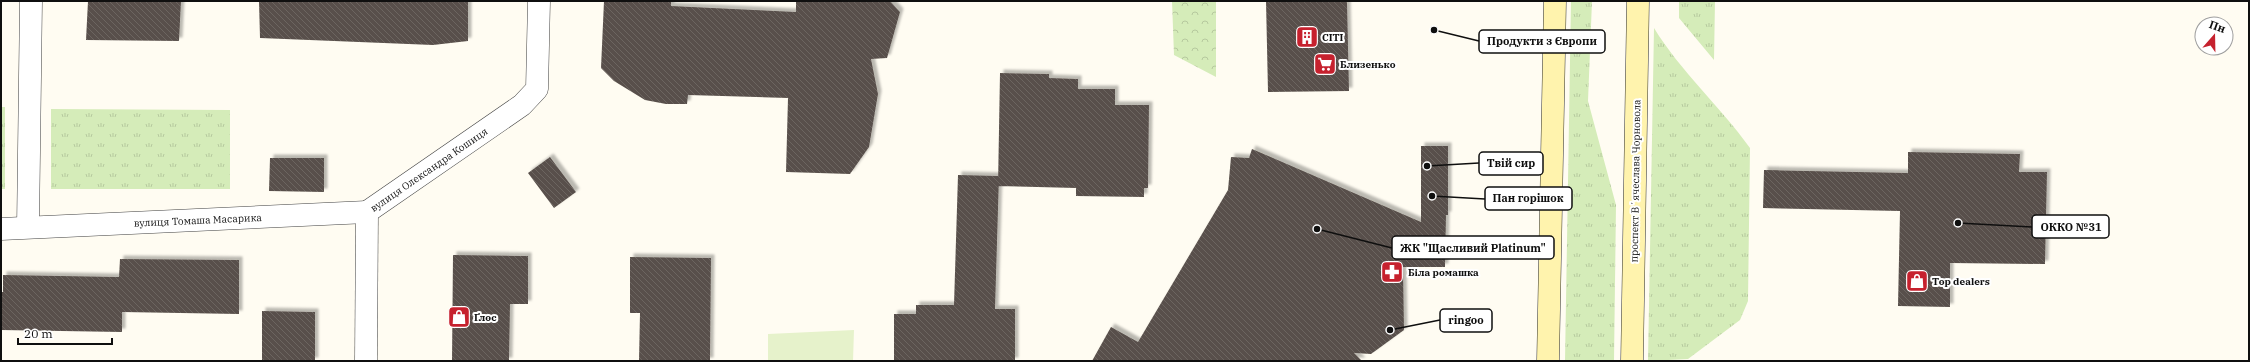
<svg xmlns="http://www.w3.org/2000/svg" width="2250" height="362" font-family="'IBM Plex Serif',serif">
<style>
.grass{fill:url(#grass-tufts)}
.park{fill:url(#park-crowns)}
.pitch{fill:#e6f2cb}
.building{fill:url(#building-back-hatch);filter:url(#shadow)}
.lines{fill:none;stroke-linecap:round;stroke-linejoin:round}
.minor-casing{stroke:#424242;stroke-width:23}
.secondary-casing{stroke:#313131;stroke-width:23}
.minor{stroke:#fff;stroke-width:22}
.secondary{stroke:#fff3ad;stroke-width:22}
.labels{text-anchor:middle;stroke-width:4;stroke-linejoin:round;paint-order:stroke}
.poi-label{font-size:10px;font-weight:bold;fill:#0f0f0f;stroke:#fff;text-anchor:start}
.street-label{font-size:10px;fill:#0f0f0f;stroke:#fff}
.leader{fill:none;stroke:#0f0f0f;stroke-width:1.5}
.callout-dot{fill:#0f0f0f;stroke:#fff;stroke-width:1.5}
.callout{fill:#fff;stroke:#0f0f0f;stroke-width:1.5}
.callout-label{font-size:11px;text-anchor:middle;font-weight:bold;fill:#0f0f0f}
</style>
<defs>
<pattern id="grass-tufts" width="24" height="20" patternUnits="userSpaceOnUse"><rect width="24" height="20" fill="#d5ecb9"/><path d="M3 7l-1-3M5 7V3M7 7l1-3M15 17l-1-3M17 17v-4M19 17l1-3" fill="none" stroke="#b6c99e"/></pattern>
<pattern id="park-crowns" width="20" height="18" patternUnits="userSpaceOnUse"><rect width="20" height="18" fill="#d5ecb9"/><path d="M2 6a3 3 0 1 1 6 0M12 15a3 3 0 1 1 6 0" fill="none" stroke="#b6c99e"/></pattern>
<pattern id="building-back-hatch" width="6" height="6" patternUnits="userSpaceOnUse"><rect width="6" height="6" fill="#59504b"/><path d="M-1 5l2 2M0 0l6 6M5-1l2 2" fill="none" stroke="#6c6561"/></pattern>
<filter id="shadow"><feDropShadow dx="3.5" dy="-3.5" stdDeviation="1" flood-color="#0004"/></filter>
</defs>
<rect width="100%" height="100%" fill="#fffcf2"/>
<path class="grass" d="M1571 1H1592L1588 101 1616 205 1614 361H1565Z
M1679 1H1715L1714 60 1679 18Z
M1654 28C1681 72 1720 106 1750 148L1748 301 1740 320 1688 359 1648 361Z
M1 107H5V189H1Z
M51 109 230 110V189H51Z"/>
<path class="park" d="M1172 1H1216V77L1174 55Z"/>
<path class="pitch" d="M854 330 853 361H768V334Z"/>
<path class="building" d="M88 1H181L179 41 86 40Z
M259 1H468V41L433 45 260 38Z
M604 1H671V6L796 12V1H890L900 12 887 58 871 59 878 94 869 147 850 174 786 172 788 98 688 95 687 104H666L645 100 614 81 601 68Z
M1266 1H1347L1349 91 1268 92Z
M1000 73 1049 74V78L1078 79V89H1115V105H1149L1148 188H1144V197L1076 196V188L998 186Z
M1421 146H1448V215H1446L1445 267H1403L1404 330 1371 354 1354 353 1362 361H1092L1111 327 1138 342 1228 190 1231 157 1249 158 1252 149 1421 222Z
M1908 152 2020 154 2019 172H2047L2045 264 1950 263V307L1898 306 1900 211 1763 208 1764 170 1908 173Z
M550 157 576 192 554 208 528 173Z
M270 158H324V192L269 191Z
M958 175 999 176 995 309H1015V361H894V314H916V305H954Z
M453 255 528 256V304H510L509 361H452Z
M630 257 711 258 710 361H639L640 313H630Z
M120 259 239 260V314L122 312V332L1 330V292H3V275L119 277Z
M262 311 315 312V361H262Z"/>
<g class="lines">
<g class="minor-casing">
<g id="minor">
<path id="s1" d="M367 212 522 105 537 89 539 1"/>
<path d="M28 227 31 1"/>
<path id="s2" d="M1 229 367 212"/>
<path d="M366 361 367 212"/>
</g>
</g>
<g class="secondary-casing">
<path id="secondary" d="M1548 361 1555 1
M1632 361 1638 1"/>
</g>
<use href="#minor" class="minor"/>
<use href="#secondary" class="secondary"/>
</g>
<defs>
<g id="building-square" transform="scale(1.15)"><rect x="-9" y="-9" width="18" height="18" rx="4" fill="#c6212e" stroke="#fff"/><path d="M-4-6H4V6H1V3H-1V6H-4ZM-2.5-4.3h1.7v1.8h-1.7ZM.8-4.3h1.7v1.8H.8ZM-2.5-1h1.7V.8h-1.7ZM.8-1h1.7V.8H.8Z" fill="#fff"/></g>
<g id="supermarket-square" transform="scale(1.15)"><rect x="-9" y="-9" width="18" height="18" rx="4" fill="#c6212e" stroke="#fff"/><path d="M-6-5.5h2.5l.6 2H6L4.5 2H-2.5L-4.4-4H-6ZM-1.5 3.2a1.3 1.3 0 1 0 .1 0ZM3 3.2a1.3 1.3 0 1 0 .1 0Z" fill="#fff"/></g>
<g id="pharmacy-square" transform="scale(1.15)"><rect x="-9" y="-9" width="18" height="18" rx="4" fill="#c6212e" stroke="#fff"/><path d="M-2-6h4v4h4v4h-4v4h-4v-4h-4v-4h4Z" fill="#fff"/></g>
<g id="shop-square" transform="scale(1.15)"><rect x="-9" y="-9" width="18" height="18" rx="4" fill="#c6212e" stroke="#fff"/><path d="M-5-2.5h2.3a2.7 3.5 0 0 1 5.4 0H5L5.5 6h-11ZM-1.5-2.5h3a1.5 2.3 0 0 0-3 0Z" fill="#fff"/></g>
</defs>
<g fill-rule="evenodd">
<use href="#building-square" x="1307" y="37"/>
<use href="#supermarket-square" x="1325" y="64"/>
<use href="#pharmacy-square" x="1392" y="272"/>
<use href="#shop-square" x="1917" y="281"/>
<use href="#shop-square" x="459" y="317"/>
</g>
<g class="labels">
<g class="poi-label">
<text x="1322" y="41">CITI</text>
<text x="1340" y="68">Близенько</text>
<text x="1408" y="276">Біла ромашка</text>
<text x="1932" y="285">Top dealers</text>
<text x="474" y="321">Ґлос</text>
</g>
<g class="street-label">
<text dy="4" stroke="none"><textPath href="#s1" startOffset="75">вулиця Олександра Кошиця</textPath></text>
<text transform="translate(1635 181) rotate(-89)" y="4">проспект Вʼячеслава Чорновола</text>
<text dy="4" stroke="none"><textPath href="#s2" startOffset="197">вулиця Томаша Масарика</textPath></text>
</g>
</g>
<path class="leader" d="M1434 30L1479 41M1427 166L1479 163M1432 196L1485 199M1958 223L2032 227M1317 229L1392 248M1390 330L1440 320"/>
<g class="callout-dot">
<circle cx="1434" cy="30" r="4"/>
<circle cx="1427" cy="166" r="4"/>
<circle cx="1432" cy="196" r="4"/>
<circle cx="1958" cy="223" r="4"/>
<circle cx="1317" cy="229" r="4"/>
<circle cx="1390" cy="330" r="4"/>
</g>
<g class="callout">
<rect x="1479" y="30" width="126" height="23" rx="4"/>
<rect x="1479" y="152" width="64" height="23" rx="4"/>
<rect x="1485" y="187" width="87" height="23" rx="4"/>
<rect x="2032" y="215" width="77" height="23" rx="4"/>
<rect x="1392" y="236" width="162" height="23" rx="4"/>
<rect x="1440" y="309" width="52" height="23" rx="4"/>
</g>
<g class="callout-label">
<text x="1542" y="45">Продукти з Європи</text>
<text x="1511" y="167">Твій сир</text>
<text x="1528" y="202">Пан горішок</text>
<text x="2071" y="231">ОККО №31</text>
<text x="1473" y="252">ЖК "Щасливий Platinum"</text>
<text x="1466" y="324">ringoo</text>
</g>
<rect width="2250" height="362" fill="none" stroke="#0f0f0f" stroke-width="4"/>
<g transform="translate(2214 36) rotate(20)"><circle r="19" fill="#ffffff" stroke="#9f9f9f"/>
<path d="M0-3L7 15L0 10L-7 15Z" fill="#c6212e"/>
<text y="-6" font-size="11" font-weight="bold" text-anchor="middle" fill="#0f0f0f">Пн</text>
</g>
<path d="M18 338v6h94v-6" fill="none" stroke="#0f0f0f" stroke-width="2"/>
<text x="24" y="338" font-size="12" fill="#0f0f0f" stroke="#ffffff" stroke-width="3" paint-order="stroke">20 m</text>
</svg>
